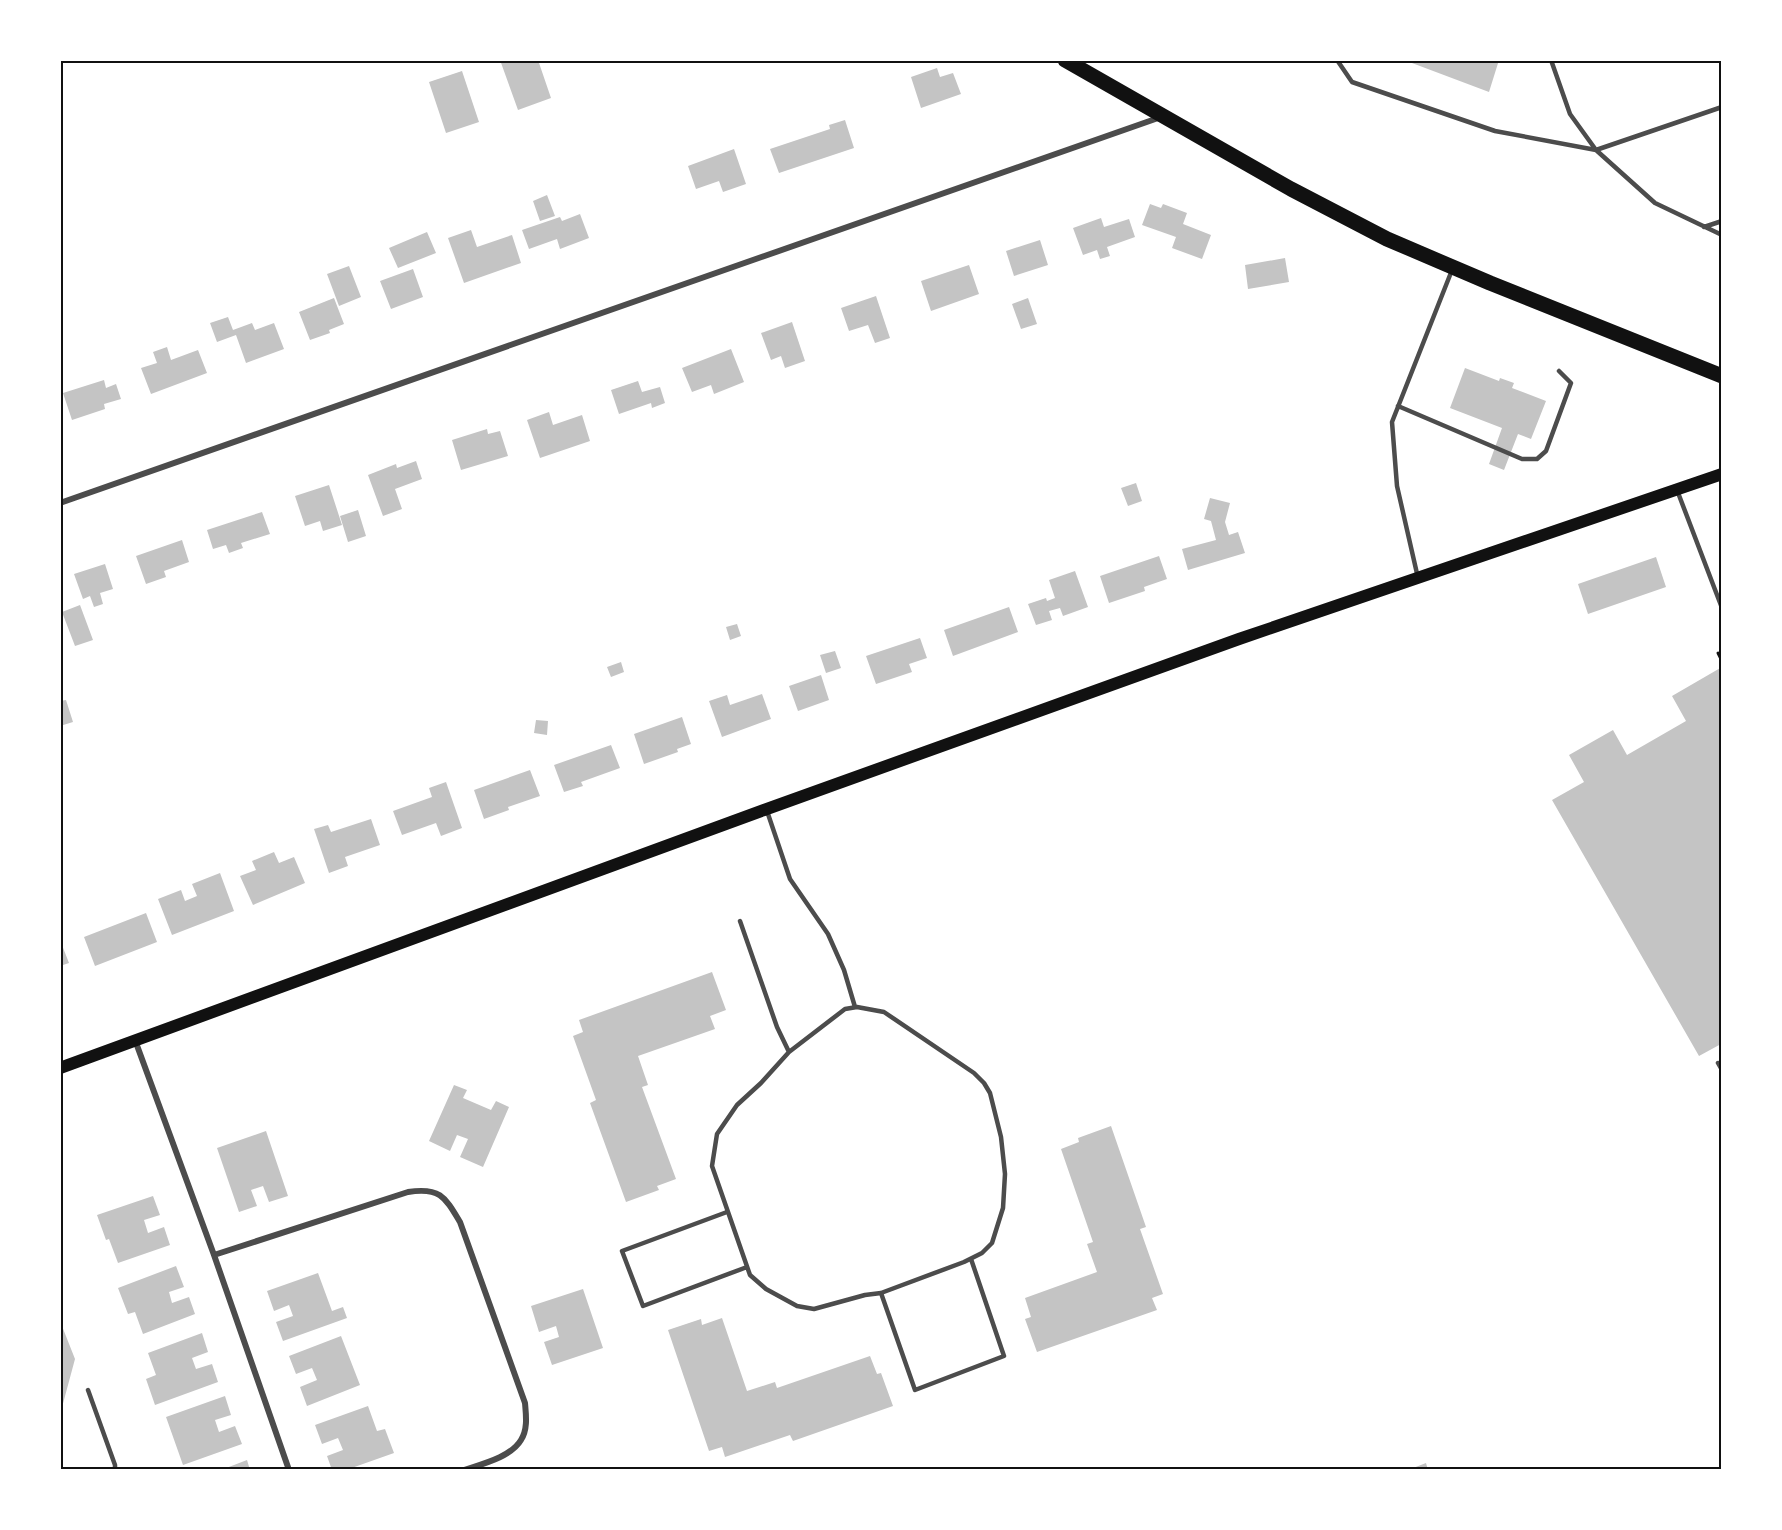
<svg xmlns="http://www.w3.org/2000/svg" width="1782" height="1530" font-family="Poppins,sans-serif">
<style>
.building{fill:#c4c4c4}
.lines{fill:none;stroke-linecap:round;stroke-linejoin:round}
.path{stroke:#111;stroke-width:3}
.service{stroke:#4c4c4c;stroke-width:4.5}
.minor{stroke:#4c4c4c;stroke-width:6}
.secondary{stroke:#111;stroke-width:12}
.primary{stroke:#111;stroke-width:15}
.neatline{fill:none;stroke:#111;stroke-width:2}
</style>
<rect width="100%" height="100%" fill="#fff"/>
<path class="building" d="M500 60H538L551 98 518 110Z
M1404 60H1499L1489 92Z
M937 68 940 77 953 73 961 94 921 108 911 77Z
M462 71 479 122 446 133 429 82Z
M845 120 854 148 779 173 770 149 830 129 829 125Z
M734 149 746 184 723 192 719 181 696 189 688 166Z
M547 195 555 216 540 221 533 201Z
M1150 204 1161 208 1163 204 1187 213 1183 224 1211 235 1202 259 1172 248 1176 237 1142 225Z
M580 214 589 238 560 249 557 239 529 249 522 230 560 217 562 221Z
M1101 218 1104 227 1129 219 1135 237 1107 247 1110 256 1100 259 1097 250 1083 255 1073 228Z
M471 230 477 247 512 235 521 263 464 283 448 238Z
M427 232 436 253 398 268 389 248Z
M1040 240 1048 265 1014 276 1006 251Z
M1285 258 1289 282 1248 289 1245 265Z
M969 265 979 294 931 311 921 281Z
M349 266 361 297 339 306 327 274Z
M413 269 423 297 391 309 380 281Z
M876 296 890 338 875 343 868 325 849 331 841 308Z
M334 298 344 324 329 330 330 333 310 340 299 312Z
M1028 298 1037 324 1021 329 1012 304Z
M228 317 233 330 252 323 255 330 274 323 284 349 246 363 236 335 217 342 210 323Z
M792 322 805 361 785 368 781 356 771 360 761 333Z
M167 347 171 360 198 350 207 373 151 394 141 368 157 363 153 352Z
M731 349 744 382 714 394 711 385 692 392 682 368Z
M1465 368 1499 381 1500 378 1514 383 1512 388 1546 401 1531 439 1518 434 1504 470 1489 464 1502 428 1450 408Z
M104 380 106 388 116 384 121 399 104 404 105 409 72 420 63 393Z
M638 381 642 392 660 387 665 403 652 408 651 403 619 414 611 390Z
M549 412 553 425 582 415 590 441 540 458 527 420Z
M487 429 488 434 500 431 508 456 461 470 452 440Z
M416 461 422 479 395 489 402 509 383 516 368 475 396 464 397 468Z
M1136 483 1142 501 1128 506 1121 488Z
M329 485 342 525 323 531 320 521 305 526 295 496Z
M1210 498 1230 503 1225 522 1229 535 1238 532 1245 553 1188 570 1182 549 1216 540 1211 521 1204 519Z
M358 510 366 536 348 542 340 516Z
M262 512 270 534 241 543 243 548 229 553 226 545 213 549 207 530Z
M182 540 189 562 164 571 166 577 146 584 136 556Z
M1159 556 1167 579 1144 587 1145 591 1109 603 1100 576Z
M1656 557 1666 587 1588 614 1578 584Z
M105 564 113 589 100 593 103 604 94 607 90 596 83 599 74 574Z
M1075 571 1088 607 1063 616 1060 608 1049 611 1052 620 1036 625 1028 604 1046 598 1047 601 1055 598 1049 580Z
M80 605 93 640 75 646 62 612Z
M1009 607 1018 632 953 656 944 630Z
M737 624 741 636 730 640 726 627Z
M920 638 927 658 909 664 912 672 876 684 866 656Z
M835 651 841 668 826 673 820 655Z
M621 662 624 672 611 677 607 667Z
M1722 667V1046L1721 1044 1699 1056 1552 800 1584 782 1569 755 1613 730 1627 755 1686 721 1672 696Z
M821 675 829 700 798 711 789 686Z
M762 694 771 719 722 737 709 701 727 695 730 705Z
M66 700 73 722 60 726V701Z
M682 717 691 744 677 749 678 752 644 764 634 734Z
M536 720 548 721 547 735 534 733Z
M611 745 620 768 581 782 583 786 564 792 554 765Z
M530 770 540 796 508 807 509 810 484 819 474 790Z
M446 782 462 828 441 836 436 823 402 835 393 811 432 797 429 788Z
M371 819 380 845 345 857 348 866 329 873 314 829 328 825 331 832Z
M274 852 279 863 294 857 305 883 253 905 240 876 256 870 252 861Z
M220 873 234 911 172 935 158 899 181 890 185 901 197 896 192 884Z
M146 913 157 942 95 966 84 937Z
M60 940 69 963 60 966Z
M712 972 726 1010 710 1016 715 1029 638 1056 648 1085 642 1087 676 1179 657 1186 659 1190 626 1202 590 1103 596 1100 573 1036 583 1032 579 1020Z
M454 1085 467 1090 463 1098 491 1110 496 1101 509 1107 483 1167 460 1157 468 1139 457 1135 450 1151 429 1141Z
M1111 1126 1146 1227 1140 1229 1163 1294 1152 1298 1157 1310 1037 1352 1025 1319 1031 1317 1025 1298 1097 1272 1087 1244 1093 1242 1061 1149 1079 1142 1078 1138Z
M266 1131 288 1196 269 1202 263 1186 251 1190 257 1206 239 1212 217 1148Z
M153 1196 160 1215 144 1220 148 1233 164 1227 170 1245 118 1263 109 1239 106 1240 97 1215Z
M176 1266 184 1287 169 1292 172 1303 189 1297 195 1314 143 1334 135 1312 128 1314 118 1288Z
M318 1273 332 1311 343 1307 347 1318 283 1341 276 1322 293 1316 289 1305 274 1311 267 1291Z
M583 1289 603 1348 552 1365 544 1342 559 1337 556 1326 539 1332 531 1306Z
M722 1318 747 1391 775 1382 777 1388 870 1356 877 1374 881 1373 893 1406 793 1441 790 1435 725 1457 722 1447 709 1451 668 1330 701 1319 702 1325Z
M60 1321 75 1359 61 1411H60Z
M202 1333 208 1352 192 1358 196 1369 212 1364 218 1382 155 1405 146 1379 156 1375 148 1353Z
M341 1336 360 1385 307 1406 300 1387 317 1380 312 1368 296 1374 289 1356Z
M225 1396 231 1415 215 1420 219 1432 235 1426 242 1444 183 1465 166 1417Z
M368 1406 377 1431 385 1429 394 1453 346 1470H332L327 1456 343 1450 338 1438 322 1444 315 1425Z
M247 1460 250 1470H221Z
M1426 1463 1428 1470H1408Z"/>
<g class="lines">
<path class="path" d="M1718 653 1722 661"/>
<path class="service" d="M1337 60 1352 82 1495 131 1596 150 1722 107
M1551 60 1570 114 1596 150 1655 203 1722 235
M1704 227 1722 221
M1398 406 1522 459H1537L1546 451 1571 383 1559 371
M1677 490 1722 608
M1418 578 1397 486 1392 422 1452 270
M767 811 790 879 828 934 844 970 855 1007
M740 921 777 1027 789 1052
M857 1007 884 1012 974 1073 984 1083 990 1093 1001 1137 1005 1174 1003 1208 992 1243 982 1253 964 1262 881 1293 865 1295 814 1309 797 1306 766 1289 750 1275 712 1166 717 1134 737 1105 761 1083 789 1052 845 1009Z
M1718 1063 1722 1070
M727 1212 622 1251 643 1306 747 1267
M881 1293 915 1390 1004 1356 971 1259
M88 1390 115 1465V1470"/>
<path class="minor" d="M60 503 1161 117
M135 1040 214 1255
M289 1470 214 1255 408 1192C440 1187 445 1197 460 1222L525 1403C526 1415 528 1429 521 1440 511 1457 482 1464 464 1470"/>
<path class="secondary" d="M60 1068 764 810 1239 639 1722 474"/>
<path class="primary" d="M1065 60 1291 189 1387 239 1490 283 1722 376"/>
</g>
<rect width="1782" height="1530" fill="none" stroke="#ffffff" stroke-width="123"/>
<rect x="62" y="62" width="1658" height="1406" class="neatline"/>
</svg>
